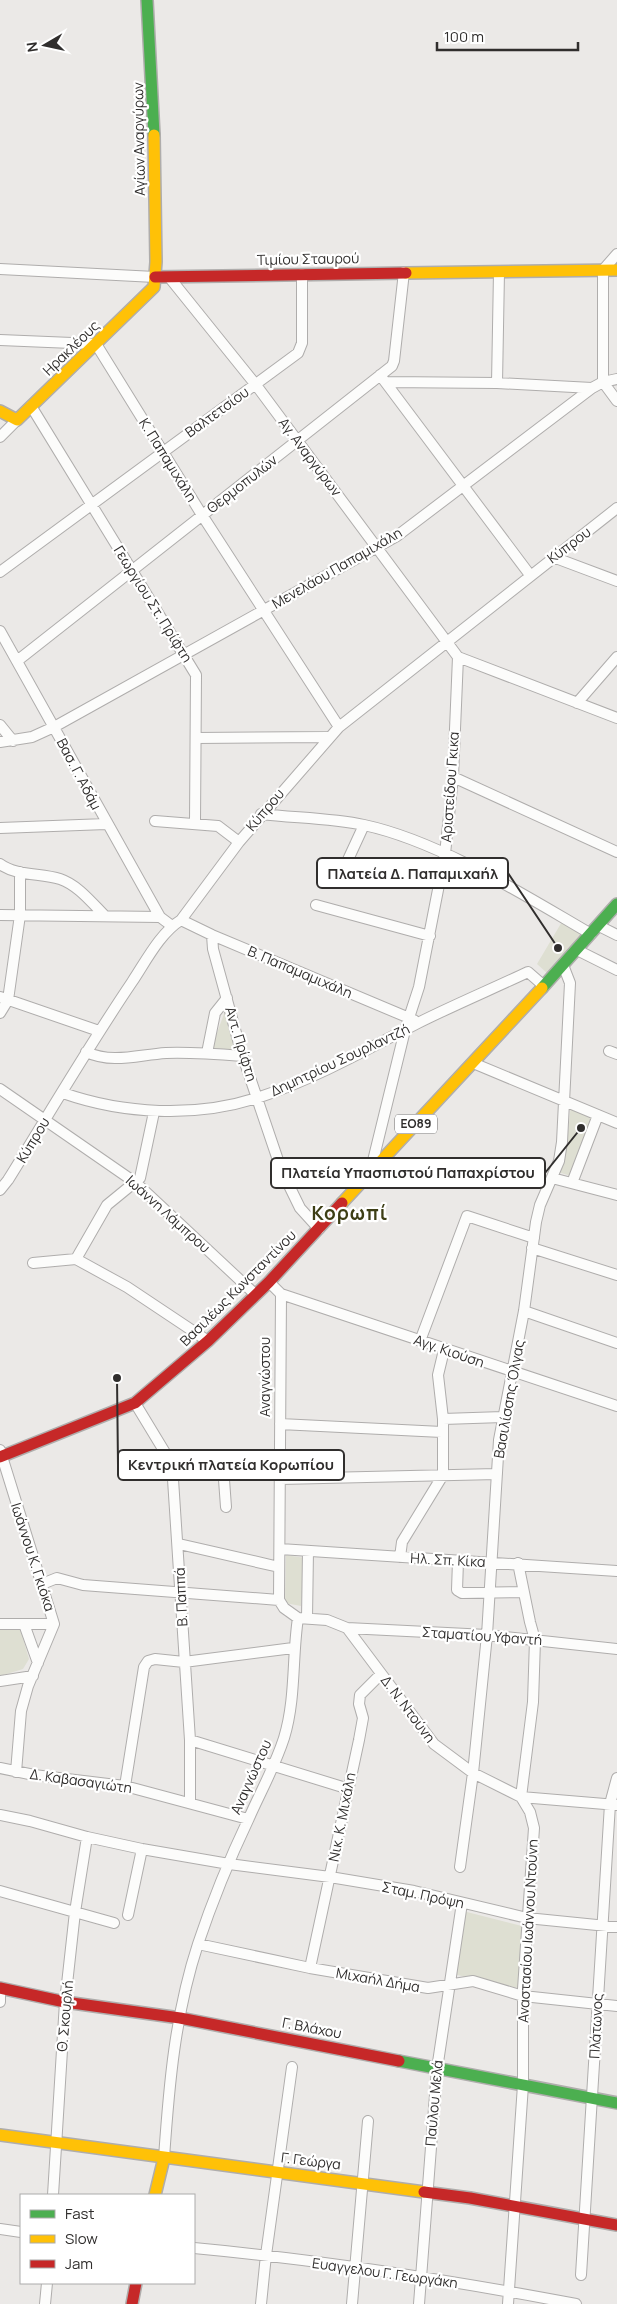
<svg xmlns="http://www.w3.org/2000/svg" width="617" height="2304" font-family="Manrope,sans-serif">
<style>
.green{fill:#dedfd2}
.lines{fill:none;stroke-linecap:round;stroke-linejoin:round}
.street-casing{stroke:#afadac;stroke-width:12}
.fast-casing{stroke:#afadac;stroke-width:14}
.slow-casing{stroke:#afadac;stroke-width:14}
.jam-casing{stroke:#afadac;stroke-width:14}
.street{stroke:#fcfcfb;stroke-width:10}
.fast{stroke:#4caf50;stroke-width:11}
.slow{stroke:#ffc107;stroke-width:11}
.jam{stroke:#c62828;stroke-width:11}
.labels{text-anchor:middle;stroke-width:4.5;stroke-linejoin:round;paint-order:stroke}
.shield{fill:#fff;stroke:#6e6d6c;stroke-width:1}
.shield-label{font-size:12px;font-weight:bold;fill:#302e2d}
.street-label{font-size:14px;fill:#302e2d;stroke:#fff}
.district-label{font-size:19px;font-weight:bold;letter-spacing:1px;fill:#3d3e15;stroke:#fff}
.leader{fill:none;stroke:#302e2d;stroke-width:2}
.callout-dot{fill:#302e2d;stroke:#fff;stroke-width:2}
.callout{fill:#fff;stroke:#302e2d;stroke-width:2}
.callout-label{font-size:15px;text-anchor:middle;font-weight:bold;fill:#302e2d}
</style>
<rect width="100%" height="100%" fill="#ebe9e7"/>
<path class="green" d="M563 920 584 932 547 973 537 964Z
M228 1003 241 1051 211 1049Z
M571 1104 598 1115 574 1177 558 1172 567 1142Z
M286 1555 305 1558 301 1606 285 1603Z
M0 1628H20L29 1659 23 1669 0 1676Z
M463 1911 526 1927 523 1989 457 1975Z"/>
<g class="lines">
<g class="street-casing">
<path id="street" d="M0 269 155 277
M169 277 256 385 458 657 453 777 445 854 419 987 405 1030 371 1169
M0 340 96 344 202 515 339 727
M380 375 530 575
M386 382 497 383 592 388
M603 382V270L617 254
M603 382 617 401
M497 383 499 272
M31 406 196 675 195 823
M0 437 17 420
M553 557 617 581
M0 572 298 353 302 343V274
M0 631 160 917
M458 657 617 718
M17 661 392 366 394 361 404 272
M577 703 617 657
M0 725 13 741
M196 738 328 737
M0 742 32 737 54 727 397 536 592 388 603 382 617 379
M453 777 617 852
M261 814C295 818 331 818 364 825 439 841 524 895 591 934
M155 821 218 826 239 842
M0 828 106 824
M0 864C16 876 41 873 60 879 78 885 92 903 105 916
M346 864 364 825
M316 905 430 936
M0 915 160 917 172 926
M181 920 212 935 414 1020
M599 926 617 935
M212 935 213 949 241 1051 281 1169 300 1208 319 1229
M577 950 617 970
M0 997 99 1031
M0 1013 8 1000 20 915V872
M609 1051 617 1054
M86 1052C113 1064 137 1055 166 1053 191 1052 217 1054 243 1056
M207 1053 215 1013 227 998
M473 1063 617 1123
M0 1089 136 1183 256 1295
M63 1093C123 1114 195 1118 257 1098 312 1080 366 1050 418 1023 454 1005 492 989 528 972L544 986
M552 1178 617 1195
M572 1183 598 1115
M0 1190 8 1180C49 1114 88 1047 132 982 146 961 160 933 181 920L239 842 339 727 617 508
M532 1248 617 1275
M76 1259 107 1205 140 1178 154 1112
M33 1263 76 1259 127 1287 208 1341
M269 1282 281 1294 279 1600 284 1608 298 1618
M281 1294 617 1406
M524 1311 617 1343
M420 1341 467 1216 534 1238
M135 1403 172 1464 190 1740V1803
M443 1419 503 1417
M280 1424 442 1432
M0 1450 54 1624 28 1686 21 1711 16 1772
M172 1464 280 1470
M223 1466 226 1507
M280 1479 497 1474
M179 1544 279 1567
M280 1549 617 1571
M400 1557 402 1542 443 1475V1419L438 1375 444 1350
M458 1561 457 1590 462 1593 523 1592
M42 1584 57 1578 83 1585 279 1600
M298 1618 327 1620 347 1628 434 1744 473 1773 521 1797 617 1805
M307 1618 308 1551
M0 1624H54
M24 1624 38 1663
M347 1628 487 1635 617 1649
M0 1681 33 1676
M190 1740 349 1789
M0 1768 34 1775 125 1786 248 1819
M125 1786 144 1667 148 1661 155 1659 184 1662 293 1648
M0 1815 30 1821 87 1837 142 1849 229 1864 330 1877 414 1891 527 1918 617 1927
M460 1867 473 1773 487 1635 499 1440 524 1311 536 1222 540 1205 559 1161 562 1142 570 983 563 965
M0 1891 114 1923
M128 1915 142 1849
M198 1944 310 1968 428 1988 473 1981 523 1996 617 2006
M310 1968 359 1740 363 1718 359 1704 360 1695 381 1674
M0 1992V2002
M164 2158C169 2085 175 2014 198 1944 212 1902 230 1858 249 1818 261 1791 275 1766 284 1738 296 1699 292 1657 298 1618
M53 2195 65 2002 75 1912 87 1837
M0 2229 21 2232
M194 2248C322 2260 450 2280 576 2304
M581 2275 610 1804 617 1778
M45 2304 47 2283
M261 2304 266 2255 292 2067
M352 2304 368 2121
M419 2304 437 2069 462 1903
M508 2304 523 2085V1989L534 1828 530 1812 521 1797 533 1702 535 1640 530 1622 518 1563"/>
</g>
<g class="fast-casing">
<path id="fast" d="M147 0 154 135
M542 988 617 904
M399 2061 617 2103"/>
</g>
<g class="slow-casing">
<path id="slow" d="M406 273 617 270
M0 411 17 420 154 287 156 262 154 135
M342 1203 542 988
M0 2135 424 2192
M155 2195 164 2158"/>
</g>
<g class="jam-casing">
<path id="jam" d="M155 277 406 273
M0 1457 135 1403 208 1341 269 1282 342 1203
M0 1988 65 2002 180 2018 399 2061
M424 2192 470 2198 617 2225
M132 2304 136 2283"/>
</g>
<use href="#street" class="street"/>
<use href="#fast" class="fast"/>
<use href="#slow" class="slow"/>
<use href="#jam" class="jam"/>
</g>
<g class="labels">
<rect class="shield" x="395" y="1114.5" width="42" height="19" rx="4"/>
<g class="shield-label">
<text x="416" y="1128">ΕΟ89</text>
</g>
<g class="street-label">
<text transform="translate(139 139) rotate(-91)" y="5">Αγίων Αναργύρων</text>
<text transform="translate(308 259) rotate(-1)" y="5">Τιμίου Σταυρού</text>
<text transform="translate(71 348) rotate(-44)" y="5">Ηρακλέους</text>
<text transform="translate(217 412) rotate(-36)" y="5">Βαλτετσίου</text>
<text transform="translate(310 457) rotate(53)" y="5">Αγ. Αναργύρων</text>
<text transform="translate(168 460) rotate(58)" y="5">Κ. Παπαμιχάλη</text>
<text transform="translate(242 484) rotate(-38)" y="5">Θερμοπυλών</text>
<text transform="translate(569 545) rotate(-37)" y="5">Κύπρου</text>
<text transform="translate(337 568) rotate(-30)" y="5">Μενελάου Παπαμιχάλη</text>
<text transform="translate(153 604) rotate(58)" y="5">Γεωργίου Στ. Πρίφτη</text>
<text transform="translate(79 774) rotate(62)" y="5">Βασ. Γ. Αδάμ</text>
<text transform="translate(450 787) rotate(-86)" y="5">Αριστείδου Γκικα</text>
<text transform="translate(265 810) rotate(-50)" y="5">Κύπρου</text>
<text transform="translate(300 972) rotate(23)" y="5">Β. Παπαμαμιχάλη</text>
<text transform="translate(241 1044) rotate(73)" y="5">Αντ. Πρίφτη</text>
<text transform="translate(340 1060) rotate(-25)" y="5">Δημητρίου Σουρλαντζή</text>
<text transform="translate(33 1140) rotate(-59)" y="5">Κύπρου</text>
<text transform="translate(168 1214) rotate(42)" y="5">Ιωάννη Λάμπρου</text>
<text transform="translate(238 1288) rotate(-45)" y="5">Βασιλέως Κωνσταντίνου</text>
<text transform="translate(449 1351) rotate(19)" y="5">Αγγ. Κιούση</text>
<text transform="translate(265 1377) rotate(-90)" y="5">Αναγνώστου</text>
<text transform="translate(509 1399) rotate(-80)" y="5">Βασιλίσσης Όλγας</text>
<text transform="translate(33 1557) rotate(72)" y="5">Ιωάννου Κ. Γκιόκα</text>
<text transform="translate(448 1560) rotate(3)" y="5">Ηλ. Σπ. Κίκα</text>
<text transform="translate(181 1597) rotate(-93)" y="5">Β. Παππά</text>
<text transform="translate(482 1636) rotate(4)" y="5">Σταματίου Υφαντή</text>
<text transform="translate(408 1709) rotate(53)" y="5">Δ. Ν. Ντούνη</text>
<text transform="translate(251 1777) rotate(-66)" y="5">Αναγνώστου</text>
<text transform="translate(81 1781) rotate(8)" y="5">Δ. Καβασαγιώτη</text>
<text transform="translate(342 1817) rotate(-79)" y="5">Νικ. Κ. Μιχάλη</text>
<text transform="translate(423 1895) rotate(12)" y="5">Σταμ. Πρόψη</text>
<text transform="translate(528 1931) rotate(-87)" y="5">Αναστασίου Ιωάννου Ντούνη</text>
<text transform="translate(378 1980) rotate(10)" y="5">Μιχαήλ Δήμα</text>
<text transform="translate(65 2016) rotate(-85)" y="5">Θ. Σκουρλή</text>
<text transform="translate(596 2026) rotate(-87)" y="5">Πλάτωνος</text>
<text transform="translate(312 2028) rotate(11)" y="5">Γ. Βλάχου</text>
<text transform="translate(434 2103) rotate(-85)" y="5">Παύλου Μελά</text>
<text transform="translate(311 2161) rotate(7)" y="5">Γ. Γεώργα</text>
<text transform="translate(385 2273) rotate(8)" y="5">Ευαγγελου Γ. Γεωργάκη</text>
</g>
<g class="district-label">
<text x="350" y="1220">Κορωπί</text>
</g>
</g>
<path class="leader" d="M558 948L508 873M581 1128L545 1173M117 1378L118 1465"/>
<g class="callout-dot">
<circle cx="558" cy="948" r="5"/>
<circle cx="581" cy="1128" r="5"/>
<circle cx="117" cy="1378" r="5"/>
</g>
<g class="callout">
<rect x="317" y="858" width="191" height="30" rx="5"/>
<rect x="271" y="1158" width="274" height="30" rx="5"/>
<rect x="118" y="1450" width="226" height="30" rx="5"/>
</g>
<g class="callout-label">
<text x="413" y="879">Πλατεία Δ. Παπαμιχαήλ</text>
<text x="408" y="1178">Πλατεία Υπασπιστού Παπαχρίστου</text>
<text x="231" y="1470">Κεντρική πλατεία Κορωπίου</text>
</g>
<rect x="20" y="2194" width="175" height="90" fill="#ffffff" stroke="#acabab"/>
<rect x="30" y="2210" width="25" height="8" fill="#4caf50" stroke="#acabab"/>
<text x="65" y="2219" font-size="15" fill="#302e2d">Fast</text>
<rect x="30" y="2235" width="25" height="8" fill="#ffc107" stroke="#acabab"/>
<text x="65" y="2244" font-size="15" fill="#302e2d">Slow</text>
<rect x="30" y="2260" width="25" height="8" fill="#c62828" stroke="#acabab"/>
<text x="65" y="2269" font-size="15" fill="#302e2d">Jam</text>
<g transform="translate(45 45) rotate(261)" stroke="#ffffff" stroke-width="4" paint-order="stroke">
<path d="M0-4L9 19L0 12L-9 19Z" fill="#302e2d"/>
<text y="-8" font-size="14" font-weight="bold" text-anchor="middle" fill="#302e2d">N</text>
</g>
<path d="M437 42v8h141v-8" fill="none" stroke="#302e2d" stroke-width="2.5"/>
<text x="444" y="42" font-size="15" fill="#302e2d" stroke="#ffffff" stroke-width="4" paint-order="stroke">100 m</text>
</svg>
